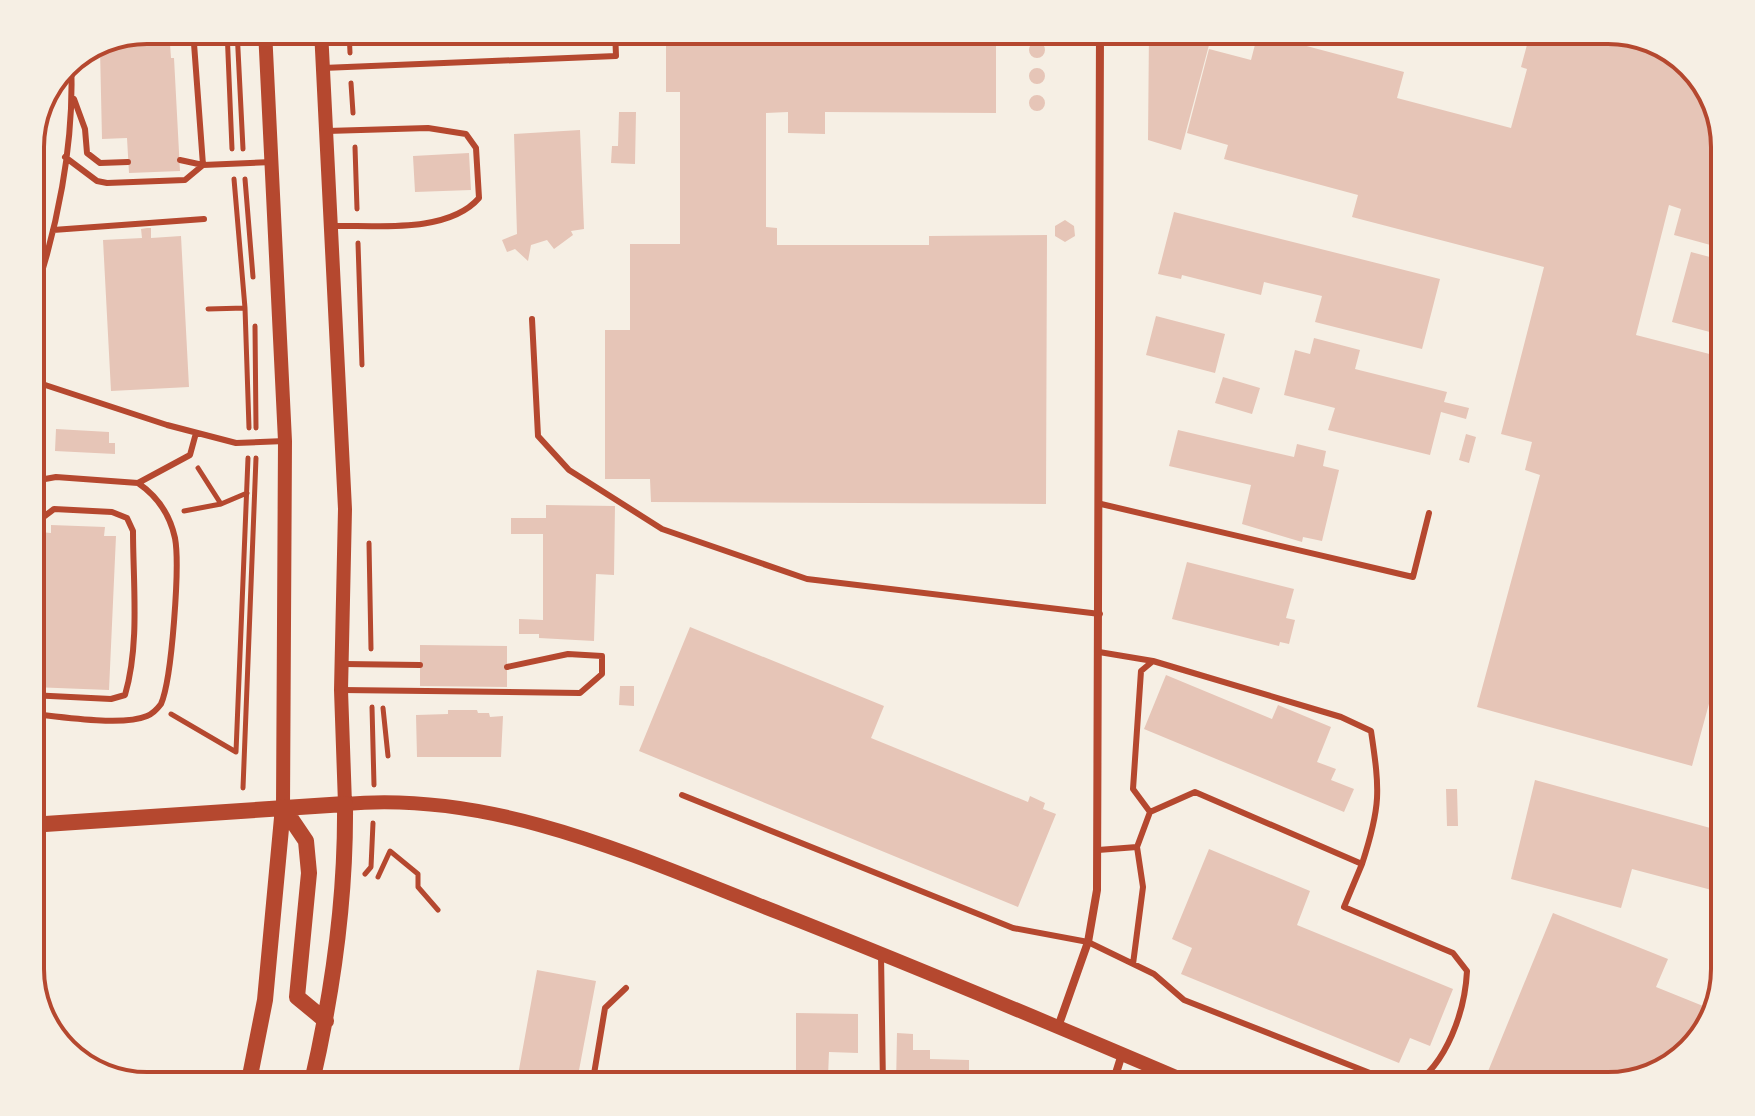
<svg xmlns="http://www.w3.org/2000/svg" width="1755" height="1116" font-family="Manrope,sans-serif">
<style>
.building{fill:#e6c5b7}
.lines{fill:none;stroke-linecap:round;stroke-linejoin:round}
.path{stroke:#b5482f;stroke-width:5}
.service{stroke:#b5482f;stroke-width:6}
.minor{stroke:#b5482f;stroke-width:8}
.tertiary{stroke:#b5482f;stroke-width:14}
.secondary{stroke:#b5482f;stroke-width:16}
.rim{fill:none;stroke:#b5482f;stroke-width:4}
</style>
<rect width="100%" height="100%" fill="#f6efe4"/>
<path class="building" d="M147 30H169L171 58H174L180 171 129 173 127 138 102 139 100 49Z
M666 30H996V113L825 112V134L788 133V112L766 113V227L777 228V245H929V236L1047 235 1046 504 651 502 650 479H605V330H630V244H680V92H666Z
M1149 30H1213L1181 150 1148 140Z
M1531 30H1608L1673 49 1710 89 1725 140V249L1674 235 1681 209 1669 205 1636 335 1725 358V645L1692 766 1477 707 1540 475 1525 470 1532 442 1501 434 1544 267 1352 217 1358 195 1224 159 1228 145 1187 133 1209 49 1251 60 1258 33 1404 72 1397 98 1511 128 1527 69 1521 67Z
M1029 50a8 8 0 1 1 16 0a8 8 0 1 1-16 0Z
M1029 76a8 8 0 1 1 16 0a8 8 0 1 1-16 0Z
M1029 103a8 8 0 1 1 16 0a8 8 0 1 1-16 0Z
M619 112H636L635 164 611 163 612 146H618Z
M580 130 584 229 571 231 573 235 554 249 547 240 531 245 528 261 515 249 507 252 502 240 517 234 514 134Z
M469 153 471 190 415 192 413 156Z
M30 170 43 173 42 210 30 208Z
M1174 212 1440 279 1422 349 1315 322 1322 296 1264 282 1261 295 1182 275 1181 279 1158 274Z
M1065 220 1074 226 1075 236 1065 242 1055 236V226Z
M147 228H151V238L181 236 189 387 111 391 103 240 142 238 141 229Z
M1691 252 1725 261V336L1672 322Z
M1156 316 1225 334 1215 373 1146 355Z
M1314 338 1360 350 1355 369 1447 392 1444 402 1469 408 1466 419 1441 412 1430 455 1328 430 1335 408 1284 395 1295 350 1310 354Z
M1223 377 1260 388 1252 414 1215 403Z
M56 429 109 432V443H115V454L55 451Z
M1178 430 1294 457 1297 444 1326 451 1323 466 1339 470 1322 541 1303 537 1302 542 1242 524 1251 485 1169 466Z
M1466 434 1476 437 1469 463 1459 460Z
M546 505 615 506 614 575 596 574 594 641 539 638V634H519V619L543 620V534H511V518H546Z
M51 525 105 527 104 536H116L109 690 32 687 40 532 51 533Z
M1187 562 1294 589 1286 618 1295 620 1289 644 1280 642 1279 646 1172 619Z
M690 627 884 706 871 738 1028 802 1030 796 1045 803 1043 809 1056 814 1018 907 639 751Z
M420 645 507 646V687L420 686Z
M1166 675 1272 719 1278 705 1331 727 1317 762 1336 769 1331 780 1354 789 1344 812 1144 729Z
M620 686H634V706L619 705Z
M448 710H477L478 713H489L490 717 503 716 501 757H417L416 715 448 714Z
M1535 780 1725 832 1723 893 1632 869 1621 908 1511 879Z
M1446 789H1457L1458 826H1447Z
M1209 849 1310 891 1297 925 1453 989 1430 1046 1410 1038 1399 1063 1181 974 1192 948 1172 939Z
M1553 913 1668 959 1656 987 1713 1010 1706 1034 1666 1071 1609 1086H1482Z
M537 970 596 981 576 1086H516Z
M796 1013 858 1014V1053L829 1052 828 1077 796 1076Z
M897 1033 913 1034V1050H930V1059L969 1060V1086H896Z"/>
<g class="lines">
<path class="path" d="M227 30 232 149
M237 30 243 149
M349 30 350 53
M351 83 353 113
M355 147 357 209
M234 179 245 308 249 428
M245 179 253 277
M358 243 362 365
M208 309 245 308
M255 326 256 428
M198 468 221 504
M184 511 221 504 247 493
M369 543 371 649
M372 707 374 785
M383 708 388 756
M171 714 236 752 248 458
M243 788 256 458
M365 874 371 867 373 823
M378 877 390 851 418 874V887L438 910"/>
<path class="service" d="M1475 30 1503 37 1505 30
M323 68 616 56 615 30
M74 99 85 129 87 153 100 163 128 162
M327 131 428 128 466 134 476 148 479 198C448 234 375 225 331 226
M65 157 97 181 107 183 185 180 203 165 272 162
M180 160 203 165 193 30
M30 210 31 208
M53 230 204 219
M30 309C57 232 75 143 71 61
M532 319 538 436 569 470 662 529 807 579 1100 614
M30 380 167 425 236 443 285 441
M30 488 34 481 56 477 138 483 190 455 196 433
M1101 504 1413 577 1429 513
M30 617 35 532 42 518 54 509 112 512 127 518 133 531C133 583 140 644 125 695L111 699 30 695
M1099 652 1153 661
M344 664 420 665
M342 690 580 693 602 674V656L568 654 507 667
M30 714C60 716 121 727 147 716 152 714 158 708 161 704 172 679 180 565 175 538 170 515 157 496 138 483
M682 795 1013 928 1088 942 1154 974 1184 1000 1403 1086
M1150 812 1133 789 1141 671 1153 661 1341 717 1371 731C1380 791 1381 806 1362 864
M1098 850 1137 847 1150 812 1195 792 1362 864 1344 907 1453 953 1467 971C1465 1011 1447 1064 1412 1086
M881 954 883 1086
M1133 964 1143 887 1137 847
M592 1086 605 1008 626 988"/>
<path class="minor" d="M1058 1027 1088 942 1097 890 1100 30
M1112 1086 1122 1054"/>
<path class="tertiary" d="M265 30 285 441 283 807
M321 30 345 509 341 690 345 804C498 790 643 860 782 914 921 969 1059 1027 1197 1086"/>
<path class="secondary" d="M283 807 306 841 309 873 297 997 326 1021
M30 825 345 804C346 901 333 992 311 1086
M248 1086 265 1000 283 807"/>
</g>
<path d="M0 0H1755V1116H0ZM147 44H1608A103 103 0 0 1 1711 147V969A103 103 0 0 1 1608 1072H147A103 103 0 0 1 44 969V147A103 103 0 0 1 147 44Z" fill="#f6efe4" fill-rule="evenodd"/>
<path class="rim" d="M147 44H1608A103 103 0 0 1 1711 147V969A103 103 0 0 1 1608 1072H147A103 103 0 0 1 44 969V147A103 103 0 0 1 147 44Z"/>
</svg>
